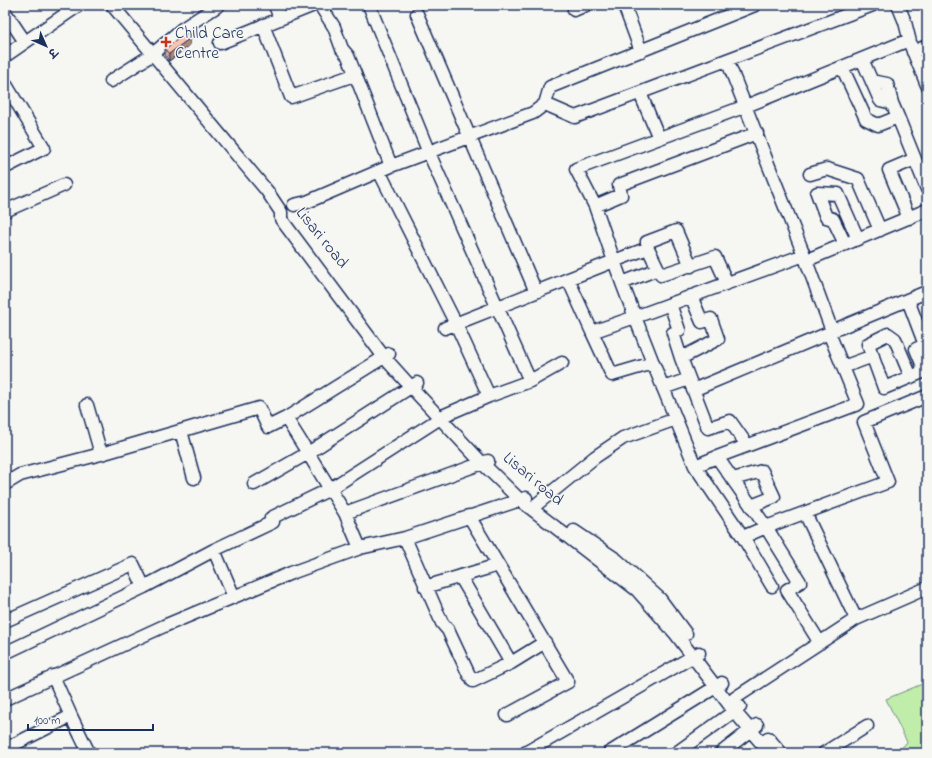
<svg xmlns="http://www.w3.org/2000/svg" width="932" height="758" font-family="'Indie Flower','Playpen Sans Deva',sans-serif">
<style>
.green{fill:#c1edaa;stroke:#6e8e84}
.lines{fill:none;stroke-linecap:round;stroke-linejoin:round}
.minor-casing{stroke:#1b2f5e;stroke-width:15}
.minor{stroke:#f6f6f2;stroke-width:12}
.wall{fill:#d8a996;stroke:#1b2f5e}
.shaded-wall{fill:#b0897a;stroke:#1b2f5e}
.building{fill:#fbc4ae;stroke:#1b2f5e}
.poi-dot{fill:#c8321e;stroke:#f6f6f2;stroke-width:1.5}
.labels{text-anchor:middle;stroke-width:3;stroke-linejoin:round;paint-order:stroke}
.poi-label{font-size:17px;fill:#1b2f5e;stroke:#f6f6f2;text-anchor:start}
.street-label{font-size:17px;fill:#1b2f5e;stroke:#f6f6f2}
</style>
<rect width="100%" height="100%" fill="#f6f6f2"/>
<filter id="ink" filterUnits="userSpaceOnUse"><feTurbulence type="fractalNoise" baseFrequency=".025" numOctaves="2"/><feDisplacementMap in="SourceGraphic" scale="8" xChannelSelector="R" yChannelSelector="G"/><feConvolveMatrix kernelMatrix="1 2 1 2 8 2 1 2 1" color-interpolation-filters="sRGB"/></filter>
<g filter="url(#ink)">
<path class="green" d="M927 682V753H897L907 742 886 699Z"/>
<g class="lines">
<g class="minor-casing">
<path id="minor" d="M112 5 267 191 281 212V219L384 357 411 387 482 463 520 500 637 590 675 633 734 711 770 753
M275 5 280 19
M320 5 334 27 342 49 348 56 391 166
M369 5 429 153 530 381 489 396
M624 5 641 51
M898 5 905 22 911 46 927 85
M574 10 586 5
M5 12 25 42
M417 14 536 292
M263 25 291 97 354 75
M220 43 314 5
M913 52 927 46
M5 56 79 5
M842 67 866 119 878 125 898 117 892 103 880 100 862 59
M111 81 153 54 182 29 219 5
M872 81 887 84 892 103
M5 83 44 148 8 166 5 161
M640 93 659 138
M545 104 575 117 873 5
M898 117 927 189
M810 174 827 169 858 179 880 230
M294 205 307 202 391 166 533 113 545 104 550 87 755 5
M595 206 576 169 746 106 909 40
M5 211 64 185
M909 218 889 170 915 159
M845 244 833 219 826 217 817 193 838 194 858 239
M648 248 661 275 715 257 727 283
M804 255 832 331 829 333
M807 260 927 210
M658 269 622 283 614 261 648 248 647 242 676 231 691 266
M568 279 592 332 635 317 653 363 612 375 592 332
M622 283 635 317 804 255 727 60
M908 300 925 345 916 349 925 371 927 370
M670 304 679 330 673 333 681 358 718 339 711 319 702 322 691 296
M445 328 614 261 595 206 621 195 619 185 757 133
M832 331 924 293
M681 358 708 428 730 421 747 445
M653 363 695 466 717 457
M843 367 873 356
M911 377 895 339 888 334 868 344 884 388 925 371
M530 381 562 363
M663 388 689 379
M693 390 829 333 858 404 717 457 766 527 888 482 864 422 927 396
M87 405 101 454
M181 431 194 478
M695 466 743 537 766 527 800 582 787 590 820 643
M733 479 762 471 774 497 751 506
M5 484 20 475 101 454 259 408 268 427 286 418
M254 484 308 453 286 418 389 354
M537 504 595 457 623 438 676 419
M345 513 330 489 445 415 489 396 456 324 379 171
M805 513 856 619
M469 516 568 682 507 715
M574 531 617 560 660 599 686 634
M743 537 772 586
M405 538 442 623 448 630 469 675
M360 548 345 513 488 461
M460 576 511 663
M425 587 498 565
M234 597 214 550 273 522 271 518 330 489 308 453 417 383
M5 621 133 564 144 587 214 550
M5 653 144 587
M473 681 511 663 545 642
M735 698 856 619 927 588
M5 699 164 626 291 573 360 548 405 538 526 498
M71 716 89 753
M768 738 781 753
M5 749 71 716 53 676
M525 753 699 653
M609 753 722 683
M676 753 740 707
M721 753 757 725
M824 753 867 726"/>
</g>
<use href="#minor" class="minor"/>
</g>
<path class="wall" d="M190 45 169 61 165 55V49Z"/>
<path class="shaded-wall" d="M190 38V45L169 61V54Z"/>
<path class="building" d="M186 33 190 38 169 54 165 49Z"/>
</g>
<path class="poi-dot" d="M164 36h4v4h4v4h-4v4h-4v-4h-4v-4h4z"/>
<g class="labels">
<g class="poi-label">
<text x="175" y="38">Child Care<tspan x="175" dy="20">Centre</tspan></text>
</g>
<g class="street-label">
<text transform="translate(323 237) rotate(51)" y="6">Lisari road</text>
<text transform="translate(534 478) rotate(40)" y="6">Lisari road</text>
</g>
</g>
<rect width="932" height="758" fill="none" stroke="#f6f6f2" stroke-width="20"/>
<rect x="10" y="10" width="912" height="738" fill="none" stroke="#1b2f5e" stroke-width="1.5" filter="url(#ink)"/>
<g transform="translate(46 46) rotate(135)" stroke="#f6f6f2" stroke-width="3" paint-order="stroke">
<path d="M0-3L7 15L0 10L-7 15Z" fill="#1b2f5e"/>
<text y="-6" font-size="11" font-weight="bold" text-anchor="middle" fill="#1b2f5e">उ</text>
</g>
<path d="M28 724v6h125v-6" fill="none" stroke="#1b2f5e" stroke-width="2"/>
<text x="34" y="724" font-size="12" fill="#1b2f5e" stroke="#f6f6f2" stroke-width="3" paint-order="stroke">100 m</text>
</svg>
